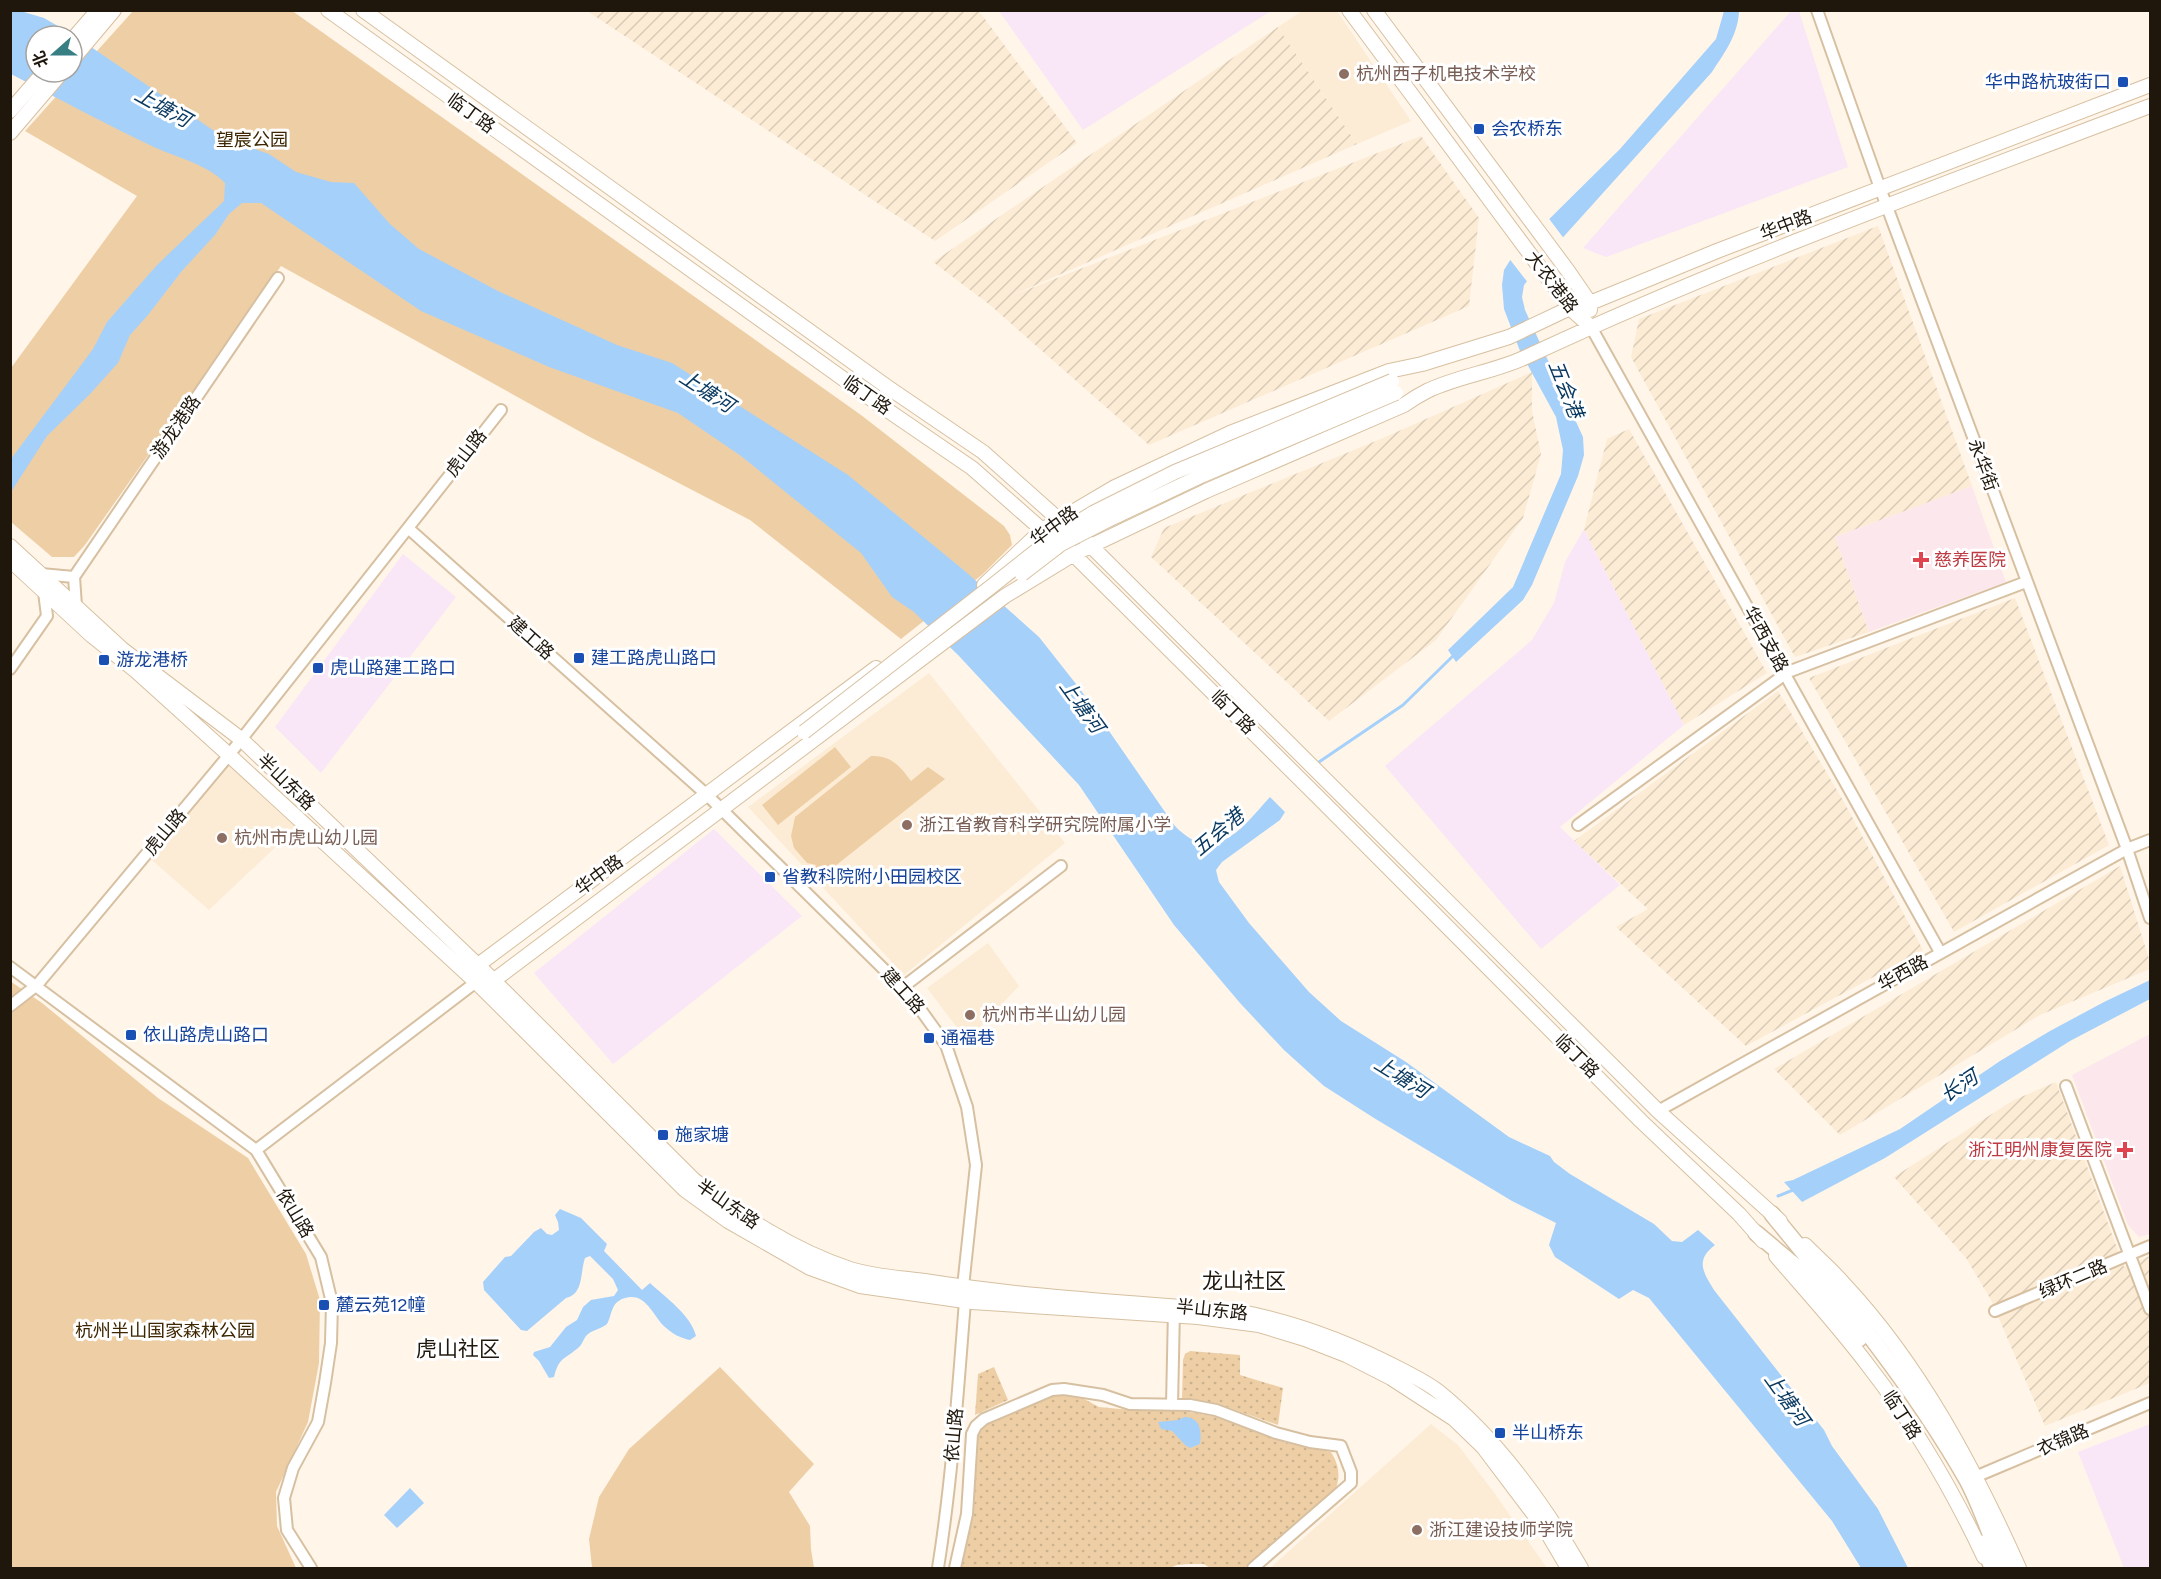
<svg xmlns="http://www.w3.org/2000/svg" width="2161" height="1579" font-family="Figtree,'Noto Sans SC',sans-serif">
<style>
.commercial{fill:#f9e6f7}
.industrial{fill:url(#industrial-furrows)}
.built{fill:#fdecd5}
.medical{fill:#fce7ec}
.grass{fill:url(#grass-dots)}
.park{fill:#eecfa5}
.water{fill:#a5d0fa;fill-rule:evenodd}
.pier{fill:#fff5e9}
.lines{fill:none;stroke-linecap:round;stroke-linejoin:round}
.stream{stroke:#a5d0fa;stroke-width:3}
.minor-casing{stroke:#d7c0a1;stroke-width:14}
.major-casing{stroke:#d7c0a1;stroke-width:16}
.highway-casing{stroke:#d7c0a1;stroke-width:18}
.minor{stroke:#fff;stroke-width:10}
.major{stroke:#fff;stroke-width:14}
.highway{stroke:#fff;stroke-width:15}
.major-bridge-casing{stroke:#d7c0a1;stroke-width:16;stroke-linecap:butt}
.major-bridge{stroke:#fff;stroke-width:14}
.education-dot{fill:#8d6e63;stroke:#fff;stroke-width:2}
.transit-dot{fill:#1a4fb4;stroke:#fff;stroke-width:2}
.health-dot{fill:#e0444e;stroke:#fff;stroke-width:2}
.labels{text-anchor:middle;stroke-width:6;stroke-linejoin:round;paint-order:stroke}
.education-label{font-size:18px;fill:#785e54;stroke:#fff;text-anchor:start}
.transit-label{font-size:18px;fill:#164399;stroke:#fff;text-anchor:start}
.street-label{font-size:18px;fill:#1f170c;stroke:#fff}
.park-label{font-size:18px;fill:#3d2600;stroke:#fff}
.health-label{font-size:18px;fill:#be3a42;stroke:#fff;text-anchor:start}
.water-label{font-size:20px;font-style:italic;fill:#0a3a61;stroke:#fff}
.quarter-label{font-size:21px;fill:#1f170c;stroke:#fff}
</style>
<defs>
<pattern id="industrial-furrows" width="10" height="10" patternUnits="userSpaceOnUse" patternTransform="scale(1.5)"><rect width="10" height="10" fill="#fdecd5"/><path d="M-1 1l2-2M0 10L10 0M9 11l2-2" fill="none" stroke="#d8cab6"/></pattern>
<pattern id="grass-dots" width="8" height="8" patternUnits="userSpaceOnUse" patternTransform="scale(1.5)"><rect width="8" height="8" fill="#eecfa5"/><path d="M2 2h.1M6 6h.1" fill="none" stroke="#ccb18d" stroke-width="1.8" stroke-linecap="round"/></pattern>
</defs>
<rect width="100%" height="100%" fill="#fff5e9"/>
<path class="commercial" d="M999 11H1271L1083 130Z
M1791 11H1799L1848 167 1606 257 1583 248Z
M1584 529 1684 725 1560 827 1620 885 1541 949 1385 766 1532 640 1554 603 1565 562Z
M403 554 456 597 321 773 275 727Z
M714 829 802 916 613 1064 534 973Z
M2150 1424V1568H2124L2078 1452Z"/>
<path class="industrial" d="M587 11H979L1077 143 935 241Z
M1278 27 1357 144 1011 296 1421 136 1479 218 1469 306 1149 445 990 305 933 262Z
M1878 226 1972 486 1835 537 1869 632 1795 657 1631 357 1639 319Z
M1532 372V411L1541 454 1523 518 1436 640 1329 721 1151 557 1164 528 1383 438Z
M1629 429 1767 673 1684 725 1584 529 1607 439Z
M2015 598 2109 845 1954 932 1809 678Z
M1778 691 1844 802 1923 950 1746 1046 1616 927 1648 909 1574 841Z
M2120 866 2150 962V969L2040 1015 1840 1135 1774 1069Z
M2056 1082 2124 1267 2150 1256V1383L2045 1426 1991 1300 1966 1258 1894 1177 2012 1101Z"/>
<path class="built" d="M1302 11H1337L1411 121 1357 144 1278 27Z
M929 673 1065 843 904 975 748 807Z
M229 755 302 822 209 910 146 855Z
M988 943 1019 986 967 1041 927 988Z
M1431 1424 1458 1445 1493 1491 1547 1568H1270Z"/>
<path class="medical" d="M1972 486 2006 582 1869 632 1835 537Z
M2150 1034V1234L2139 1237 2128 1225 2072 1075Z"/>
<path class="grass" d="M1190 1351 1240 1355V1375L1283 1388 1278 1425 1221 1405 1182 1398 1183 1360 1185 1354Z
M994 1367 1008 1400 975 1415 978 1374Z
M1056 1393 1075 1394 1099 1407 1131 1410 1183 1411 1219 1417 1286 1443 1331 1452C1338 1463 1341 1475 1336 1488L1244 1568H1210L1204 1564H1189L1177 1565 1170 1568H961L974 1507 977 1441 981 1428 986 1424Z"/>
<path class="park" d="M291 10 861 415 1004 526 1010 535 1012 545 983 574 901 639 750 520 588 436 281 266 85 545 74 557H52L11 522V368L137 196 25 131 133 11Z
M835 747 851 767 778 825 762 805Z
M871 756C891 755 900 766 911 781L928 767 945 779 820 878 813 869 816 865 807 863 794 848 791 836 795 817Z
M10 981 42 1003 158 1098 248 1158 306 1254 320 1300 319 1363 308 1422 276 1492 277 1526 296 1568H11Z
M720 1367 814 1464 789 1492 810 1526 811 1549 814 1568H592L589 1539 599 1497 629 1449Z"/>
<path class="water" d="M17 10 44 18 75 36 226 139 269 154 296 172 331 182 354 183 390 224 419 249 498 291 617 345 672 363 848 475 966 572 1039 637 1080 689 1174 825C1214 868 1242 828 1270 797L1285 812 1280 820 1222 862 1216 870 1219 882 1249 923 1309 992 1341 1021 1406 1062 1509 1137 1550 1156 1554 1162 1570 1174 1654 1224 1672 1241 1682 1242 1698 1230 1715 1245C1695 1260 1703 1272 1714 1290L1824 1430 1832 1446 1878 1509 1908 1568H1861L1832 1521 1649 1298 1633 1290 1619 1299 1555 1257 1549 1245 1556 1223 1512 1201 1374 1118 1324 1086 1284 1050 1240 1003 1174 925 1079 785 959 656 914 612 892 597 861 553 741 456 678 413 549 367 421 311 261 203H242L229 214 215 235 181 272 148 315 130 335 118 363 90 394 47 436 11 492V459L93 349 107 322 157 265 224 201 225 183C208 165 179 158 156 148 107 125 59 99 11 74V11ZM36 36H72V72H36Z
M1724 11H1739C1738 35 1725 52 1712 72L1557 244 1524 285 1522 297 1525 310 1583 437 1584 455 1578 476 1532 585 1523 600 1456 662 1448 650 1513 587 1561 474 1563 450 1556 417 1520 351 1504 309 1502 285 1504 270 1514 254 1620 149 1716 39Z
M2150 980V999L2070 1041 1885 1158 1802 1202 1784 1182 1793 1180 1900 1129 2000 1061 2050 1031 2104 1002Z
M560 1209 581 1218 607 1244 604 1251 642 1290 650 1283C665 1297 691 1315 696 1336L690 1340C680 1338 673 1334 665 1327 652 1315 646 1292 625 1298 621 1299 616 1302 614 1306 611 1311 610 1319 607 1324 601 1329 591 1330 586 1336 583 1340 582 1345 578 1348 564 1360 559 1357 554 1377L549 1378 539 1361 533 1355 534 1352 550 1347 566 1327 577 1320 583 1307 591 1300 614 1296 618 1290 613 1279 590 1256 585 1258C580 1272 584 1294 566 1298L527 1331 521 1330 484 1290 483 1282 505 1257 511 1256 534 1232 541 1228 547 1234 552 1235 559 1230 558 1222 555 1215Z
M1184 1417C1200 1417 1202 1430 1200 1444L1190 1448 1185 1445 1172 1431 1161 1429 1158 1422 1178 1420Z
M410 1488 424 1503 397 1528 384 1515Z"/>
<path class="pier" d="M1547 216 1565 240 1529 284 1508 257Z"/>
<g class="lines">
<path class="stream" d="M1319 762 1403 705 1455 654
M1778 1196 1793 1190"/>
<g class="minor-casing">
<path id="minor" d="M1817 10 1880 188 2127 849 2150 918
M1591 327 1940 952
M408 528 707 795 910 995 946 1045 967 1107 976 1165 963 1287 965 1301C958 1390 952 1480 938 1568
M41 574 74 577
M76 606 74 577 278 278
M10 669 47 616 44 592
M1578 825 1788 672 2026 582
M10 967 256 1150 321 1257 332 1303 331 1343 325 1383 318 1422 293 1468 284 1498 287 1530 311 1568
M903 987 1061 866
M10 1006 37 985 229 755 501 410
M2066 1086 2150 1309
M1658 1111 2127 849 2150 840
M256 1150 476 982
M1995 1311 2150 1246
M1172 1405 1174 1309
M1975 1477 2150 1403
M955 1568 967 1514 972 1434 976 1426 984 1419 1052 1390 1064 1389 1103 1395 1130 1404 1190 1405 1216 1410 1276 1433 1310 1442 1341 1446 1351 1472V1483L1253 1568"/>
</g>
<g class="major-casing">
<path id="major" d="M328 10 877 403 972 468 1048 535
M363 10 886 386 983 452 1065 525
M1349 10 1570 308 1591 327
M1374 10 1568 271 1590 303V310
M72 40 98 10
M72 60 114 10
M10 111 44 72
M10 133 62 72
M1087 542 1658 1111 1780 1221
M10 546 122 649 241 739 486 973 694 1180C742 1216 792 1250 850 1269 875 1277 905 1278 931 1282 1034 1298 1139 1303 1242 1312 1297 1323 1350 1343 1400 1369 1413 1376 1428 1383 1439 1392 1498 1440 1543 1503 1581 1568
M1069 550 1319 798 1641 1121 1739 1214 1763 1241
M10 560 91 635 136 671 229 755 476 982 685 1190 728 1221 810 1268 860 1286 972 1302 1198 1317 1259 1325 1305 1339 1346 1355 1391 1378 1454 1419 1483 1447 1545 1529 1568 1568
M984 585 1042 530 1115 487 1230 433 1389 371 1422 364 1509 337 1570 308 1590 303 1717 251 2150 85
M876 668 478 965 476 982 493 981 1005 596 1074 554 1206 491 1404 405C1411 400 1419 395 1427 391 1458 376 1494 372 1526 357 1729 262 1941 185 2150 106
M1805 1245C1818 1258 1832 1270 1844 1284 1920 1365 1974 1468 2019 1568
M1776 1256C1808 1293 1841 1329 1870 1368 1915 1426 1953 1491 1984 1557"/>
</g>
<g class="highway-casing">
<path id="highway" d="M1772 1214C1841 1298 1913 1385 1967 1480 1982 1508 1991 1540 2005 1568
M1756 1233 1805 1274 1859 1339
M1983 1543 1992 1568"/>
</g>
<use href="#minor" class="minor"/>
<use href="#major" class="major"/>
<use href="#highway" class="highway"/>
<g class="major-bridge-casing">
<path id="major-bridge" d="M1022 574 1061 544 1108 520 1203 475 1396 393
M804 732 992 586 1054 537 1093 513 1175 472 1392 381"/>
</g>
<use href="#major-bridge" class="major-bridge"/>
</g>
<g class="education-dot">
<circle cx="1344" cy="74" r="6"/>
<circle cx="907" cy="825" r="6"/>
<circle cx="222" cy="838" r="6"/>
<circle cx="970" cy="1015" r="6"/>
<circle cx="1417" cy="1530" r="6"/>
</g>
<g class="transit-dot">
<rect x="2117" y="76" width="12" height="12" rx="3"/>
<rect x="1473" y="123" width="12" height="12" rx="3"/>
<rect x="573" y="652" width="12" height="12" rx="3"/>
<rect x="98" y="654" width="12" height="12" rx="3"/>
<rect x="312" y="662" width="12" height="12" rx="3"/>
<rect x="764" y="871" width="12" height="12" rx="3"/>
<rect x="125" y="1029" width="12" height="12" rx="3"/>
<rect x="923" y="1032" width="12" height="12" rx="3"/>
<rect x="657" y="1129" width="12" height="12" rx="3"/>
<rect x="318" y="1299" width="12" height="12" rx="3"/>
<rect x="1494" y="1427" width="12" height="12" rx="3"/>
</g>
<g class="health-dot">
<path d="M1918 551h6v6h6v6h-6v6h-6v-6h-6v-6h6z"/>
<path d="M2122 1141h6v6h6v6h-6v6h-6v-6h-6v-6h6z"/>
</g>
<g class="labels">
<g class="education-label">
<text x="1356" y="80">杭州西子机电技术学校</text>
<text x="919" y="831">浙江省教育科学研究院附属小学</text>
<text x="234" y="844">杭州市虎山幼儿园</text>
<text x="982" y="1021">杭州市半山幼儿园</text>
<text x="1429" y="1536">浙江建设技师学院</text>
</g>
<g class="transit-label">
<text x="2111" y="88" text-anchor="end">华中路杭玻街口</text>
<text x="1491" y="135">会农桥东</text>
<text x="591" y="664">建工路虎山路口</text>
<text x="116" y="666">游龙港桥</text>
<text x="330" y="674">虎山路建工路口</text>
<text x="782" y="883">省教科院附小田园校区</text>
<text x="143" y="1041">依山路虎山路口</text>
<text x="941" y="1044">通福巷</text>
<text x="675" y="1141">施家塘</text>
<text x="336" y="1311">麓云苑12幢</text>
<text x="1512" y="1439">半山桥东</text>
</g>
<g class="street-label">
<text transform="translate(471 113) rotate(36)" y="6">临丁路</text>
<text transform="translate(1786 225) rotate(-21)" y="6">华中路</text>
<text transform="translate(1552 282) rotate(52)" y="6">大农港路</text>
<text transform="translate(867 395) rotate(35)" y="6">临丁路</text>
<text transform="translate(176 427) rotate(-56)" y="6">游龙港路</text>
<text transform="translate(466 453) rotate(-52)" y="6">虎山路</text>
<text transform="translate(1983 465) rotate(70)" y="6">永华街</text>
<text transform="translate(1054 526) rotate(-36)" y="6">华中路</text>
<text transform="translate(531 638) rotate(42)" y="6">建工路</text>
<text transform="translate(1766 639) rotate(61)" y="6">华西支路</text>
<text transform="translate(1233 712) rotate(45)" y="6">临丁路</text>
<text transform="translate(286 782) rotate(44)" y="6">半山东路</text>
<text transform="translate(165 832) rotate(-50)" y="6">虎山路</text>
<text transform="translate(599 875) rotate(-36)" y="6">华中路</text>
<text transform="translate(1903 973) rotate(-29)" y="6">华西路</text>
<text transform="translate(903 991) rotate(48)" y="6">建工路</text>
<text transform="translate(1577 1056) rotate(45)" y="6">临丁路</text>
<text transform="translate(728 1204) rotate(35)" y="6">半山东路</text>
<text transform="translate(295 1213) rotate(59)" y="6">依山路</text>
<text transform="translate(2073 1279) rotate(-23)" y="6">绿环二路</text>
<text transform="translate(1212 1310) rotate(6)" y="6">半山东路</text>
<text transform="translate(1902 1415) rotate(57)" y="6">临丁路</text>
<text transform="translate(954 1435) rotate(-85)" y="6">依山路</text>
<text transform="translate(2063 1440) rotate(-23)" y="6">衣锦路</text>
</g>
<g class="park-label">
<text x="252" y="146">望宸公园</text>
<text x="165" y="1337">杭州半山国家森林公园</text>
</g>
<g class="health-label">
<text x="1934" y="566">慈养医院</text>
<text x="2112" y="1156" text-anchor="end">浙江明州康复医院</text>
</g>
<g class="water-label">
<text transform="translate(163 107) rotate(29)" y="7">上塘河</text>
<text transform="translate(1566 389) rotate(68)" y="7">五会港</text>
<text transform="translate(707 391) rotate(33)" y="7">上塘河</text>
<text transform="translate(1082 706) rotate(54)" y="7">上塘河</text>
<text transform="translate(1218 832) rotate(-40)" y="7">五会港</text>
<text transform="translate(1402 1077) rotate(32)" y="7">上塘河</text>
<text transform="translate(1959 1086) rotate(-33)" y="7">长河</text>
<text transform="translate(1787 1399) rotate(54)" y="7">上塘河</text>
</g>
<g class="quarter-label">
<text x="1244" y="1288">龙山社区</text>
<text x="458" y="1356">虎山社区</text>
</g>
</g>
<rect width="2161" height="1579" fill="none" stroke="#1f170c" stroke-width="24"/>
<g transform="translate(54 54) rotate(249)"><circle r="28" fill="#ffffff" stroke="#a5a29e" stroke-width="1.5"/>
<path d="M0-4.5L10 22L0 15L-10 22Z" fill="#377f83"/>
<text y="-9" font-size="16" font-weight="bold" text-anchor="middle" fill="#1f170c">北</text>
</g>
</svg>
